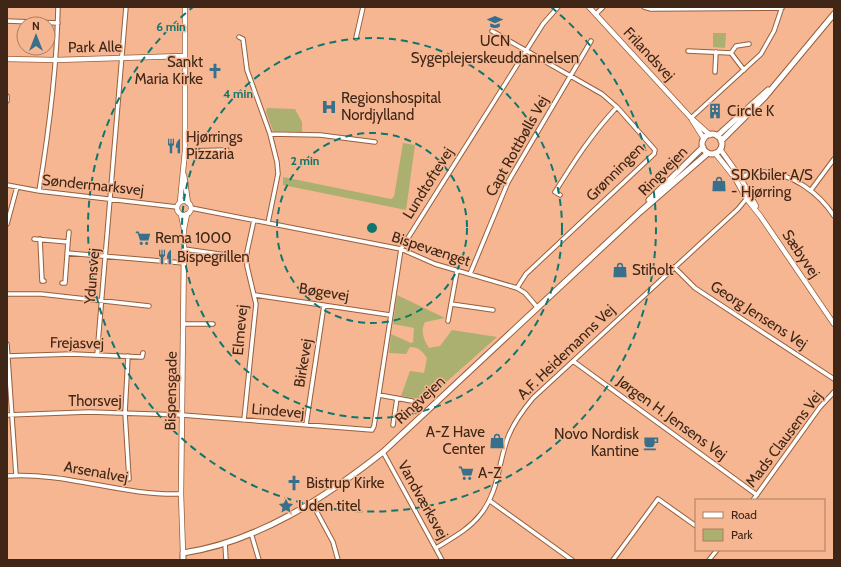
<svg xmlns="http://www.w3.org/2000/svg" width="841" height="567" font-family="Cabin,sans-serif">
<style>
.green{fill:#abb070}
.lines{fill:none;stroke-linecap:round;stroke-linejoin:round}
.minor-casing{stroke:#975f3c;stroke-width:5.5}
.tertiary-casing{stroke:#975f3c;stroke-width:6}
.secondary-casing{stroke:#975f3c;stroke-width:7}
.minor{stroke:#fff;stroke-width:3.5}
.tertiary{stroke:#fff;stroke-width:4.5}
.secondary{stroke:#fff;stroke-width:5}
.ring{fill:none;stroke:#0f766e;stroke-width:2;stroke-dasharray:7 5}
.labels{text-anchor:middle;stroke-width:3;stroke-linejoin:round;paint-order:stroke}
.poi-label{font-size:15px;fill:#3f2617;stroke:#f5b691;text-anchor:start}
.street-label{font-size:15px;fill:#3f2617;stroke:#f5b691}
.centre{fill:#0f766e;stroke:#f5b691;stroke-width:2}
.ring-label{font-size:12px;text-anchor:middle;font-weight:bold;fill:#0f766e;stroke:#f5b691;stroke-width:3;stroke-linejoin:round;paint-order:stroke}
</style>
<rect width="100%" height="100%" fill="#f5b691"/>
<path class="green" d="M713 33H726L725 48 713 47Z
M267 108 295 109 302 122V132L273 131 266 112Z
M403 143 415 145 406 210 283 185V177L391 199 394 197Z
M397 295 445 318 425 322C420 331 424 340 429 348L440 346 452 330 497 337 426 400 401 396 410 371 424 373 427 358C422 351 419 347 410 347L406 354 389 353 391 334 411 343 413 342 414 328 393 324Z"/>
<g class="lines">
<g class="minor-casing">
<path id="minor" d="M644 7 651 9 782 8
M596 14 603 7
M7 21 58 23
M492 31 602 94 617 107 655 150 654 154 526 274 517 288
M239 37 243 39 247 70 270 134 277 162 278 174 268 223
M356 38 363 7
M688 51 731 53 744 70
M731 53 736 46 749 44
M715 72 716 52
M7 101V96
M691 118 761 54 774 31 782 7
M270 134 320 135 375 142
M185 151 227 150
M739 177C747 175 755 172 764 172 792 173 819 193 834 216
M7 185 39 191 177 207
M811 190 834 159
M39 191C49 130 57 69 58 7
M560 195 555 192C575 160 591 135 617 107
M191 208 401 249 435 264 517 288 525 293 537 307
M7 224 17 187
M34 239 68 242 65 283H62
M40 239 42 281H44
M68 242 69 232
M184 249 247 258
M67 253 184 263
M674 267 695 288 834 379
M470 274 508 182 591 41
M7 294H41L149 306
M255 295 390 315
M451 304 493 310
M448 321 457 271
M184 324H213
M7 344 16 475
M97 355 126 7
M7 356 72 354 142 357 143 353
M128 356 125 413 129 479
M573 361 757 495
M379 395 412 401
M7 415 89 412 182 415 372 430 374 426 401 249 543 24 558 7
M244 420 256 304 247 266V252L254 220
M306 425 324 305
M393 425 397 398
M383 452 442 560
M7 476C66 472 122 496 181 494
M753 500 820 407 834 392
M490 501 572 560
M312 503 333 542 338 560
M251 533 259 560
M225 543 226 560
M436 548C452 538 468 530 480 515 499 492 498 463 508 437 514 422 523 410 533 398L738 209 747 198
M613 560 658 499 696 526
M709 560 717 550"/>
</g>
<g class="tertiary-casing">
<path id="tertiary" d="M589 7 691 118 710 135
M7 59 56 60 184 56
M692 120 704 139
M720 149 740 177 756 206
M715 153 735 178 746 198 761 217 834 324
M184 175 188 203
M177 208a7 7 0 1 1 14 0a7 7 0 1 1-14 0Z
M180 202 185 151V7
M181 214 184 229V249L181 494 183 553
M184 229 187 214"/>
</g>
<g class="secondary-casing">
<path id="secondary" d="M702 144a10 10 0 1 1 20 0a10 10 0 1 1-20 0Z
M717 136 768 90
M721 141 765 97 834 14
M649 200 703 147
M183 560V553C257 542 325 498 383 452L640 212 708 153"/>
</g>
<use href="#minor" class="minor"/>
<use href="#tertiary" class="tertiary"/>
<use href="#secondary" class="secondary"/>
</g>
<g class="ring">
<circle cx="372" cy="228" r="95"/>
<circle cx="372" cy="228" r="190"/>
<path d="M551 7A284 284 0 1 1 193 7"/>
</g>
<defs>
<g id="school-bare" transform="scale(1.2)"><path d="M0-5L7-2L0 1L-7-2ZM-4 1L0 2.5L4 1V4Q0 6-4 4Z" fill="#386f8a" stroke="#f5b691" stroke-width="2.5" paint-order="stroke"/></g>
<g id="church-bare" transform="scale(1.2)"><path d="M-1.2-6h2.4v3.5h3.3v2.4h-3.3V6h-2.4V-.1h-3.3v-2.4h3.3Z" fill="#386f8a" stroke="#f5b691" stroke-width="2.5" paint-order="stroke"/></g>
<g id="hospital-bare" transform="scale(1.2)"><path d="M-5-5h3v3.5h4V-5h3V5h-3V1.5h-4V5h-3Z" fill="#386f8a" stroke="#f5b691" stroke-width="2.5" paint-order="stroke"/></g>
<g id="building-bare" transform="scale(1.2)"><path d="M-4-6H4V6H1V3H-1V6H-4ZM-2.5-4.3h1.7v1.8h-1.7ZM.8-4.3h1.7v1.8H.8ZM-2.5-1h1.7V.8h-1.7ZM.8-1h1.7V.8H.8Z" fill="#386f8a" stroke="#f5b691" stroke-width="2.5" paint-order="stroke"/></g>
<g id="restaurant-bare" transform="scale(1.2)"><path d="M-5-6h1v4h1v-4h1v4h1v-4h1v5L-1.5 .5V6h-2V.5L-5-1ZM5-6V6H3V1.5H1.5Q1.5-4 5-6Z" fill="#386f8a" stroke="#f5b691" stroke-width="2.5" paint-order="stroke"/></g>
<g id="shop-bare" transform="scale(1.2)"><path d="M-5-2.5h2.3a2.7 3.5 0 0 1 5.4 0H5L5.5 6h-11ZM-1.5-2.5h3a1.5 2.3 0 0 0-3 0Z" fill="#386f8a" stroke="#f5b691" stroke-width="2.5" paint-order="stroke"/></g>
<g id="supermarket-bare" transform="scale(1.2)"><path d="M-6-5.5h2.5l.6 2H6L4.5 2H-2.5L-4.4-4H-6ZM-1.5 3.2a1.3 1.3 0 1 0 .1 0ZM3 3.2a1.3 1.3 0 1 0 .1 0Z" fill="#386f8a" stroke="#f5b691" stroke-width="2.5" paint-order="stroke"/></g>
<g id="cafe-bare" transform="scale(1.2)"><path d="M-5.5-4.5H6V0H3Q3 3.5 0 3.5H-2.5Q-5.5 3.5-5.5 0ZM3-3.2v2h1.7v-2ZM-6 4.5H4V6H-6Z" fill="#386f8a" stroke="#f5b691" stroke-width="2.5" paint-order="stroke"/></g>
<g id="sight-bare" transform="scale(1.2)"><path d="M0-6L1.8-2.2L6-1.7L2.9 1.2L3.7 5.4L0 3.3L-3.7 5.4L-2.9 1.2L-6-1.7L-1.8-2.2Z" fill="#386f8a" stroke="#f5b691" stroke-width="2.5" paint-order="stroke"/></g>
</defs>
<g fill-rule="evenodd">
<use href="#school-bare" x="495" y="22"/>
<use href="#church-bare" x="215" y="71"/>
<use href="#hospital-bare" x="329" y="107"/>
<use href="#building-bare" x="715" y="111"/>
<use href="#restaurant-bare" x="174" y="146"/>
<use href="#shop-bare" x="719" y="184"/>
<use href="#supermarket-bare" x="143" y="238"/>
<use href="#restaurant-bare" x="165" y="257"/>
<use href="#shop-bare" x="620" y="270"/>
<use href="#shop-bare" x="497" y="441"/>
<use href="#cafe-bare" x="651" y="443"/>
<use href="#supermarket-bare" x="466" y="473"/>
<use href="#church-bare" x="294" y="483"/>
<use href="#sight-bare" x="286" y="506"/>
</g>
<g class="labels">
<g class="poi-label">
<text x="495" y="46" text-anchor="middle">UCN<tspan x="495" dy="17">Sygeplejerskeuddannelsen</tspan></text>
<text x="203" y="67" text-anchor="end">Sankt<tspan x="203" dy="17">Maria Kirke</tspan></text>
<text x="341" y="103">Regionshospital<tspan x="341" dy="17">Nordjylland</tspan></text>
<text x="727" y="116">Circle K</text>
<text x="186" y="142">Hjørrings<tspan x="186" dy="17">Pizzaria</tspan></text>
<text x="731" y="180">SDKbiler A/S<tspan x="731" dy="17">- Hjørring</tspan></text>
<text x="155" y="243">Rema 1000</text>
<text x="177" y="262">Bispegrillen</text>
<text x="632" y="275">Stiholt</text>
<text x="485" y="437" text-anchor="end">A-Z Have<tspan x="485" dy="17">Center</tspan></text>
<text x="639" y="439" text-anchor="end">Novo Nordisk<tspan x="639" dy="17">Kantine</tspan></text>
<text x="478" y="478">A-Z</text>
<text x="306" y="488">Bistrup Kirke</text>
<text x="298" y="511">Uden titel</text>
</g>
<g class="street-label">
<text transform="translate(95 47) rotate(-1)" y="5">Park Alle</text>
<text transform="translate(649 54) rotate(47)" y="5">Frilandsvej</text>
<text transform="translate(517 146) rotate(-61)" y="5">Capt Rottbølls Vej</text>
<text transform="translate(663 171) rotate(-45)" y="5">Ringvejen</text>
<text transform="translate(615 172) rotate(-45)" y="5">Grønningen</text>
<text transform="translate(428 183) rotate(-58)" y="5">Lundtoftevej</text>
<text transform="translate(93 185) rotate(6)" y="5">Søndermarksvej</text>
<text transform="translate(431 249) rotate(18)" y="5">Bispevænget</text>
<text transform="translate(801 254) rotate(56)" y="5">Sæbyvej</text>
<text transform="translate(92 276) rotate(-85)" y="5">Ydunsvej</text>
<text transform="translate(324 292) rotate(9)" y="5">Bøgevej</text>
<text transform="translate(759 315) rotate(33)" y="5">Georg Jensens Vej</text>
<text transform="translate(240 330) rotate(-85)" y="5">Elmevej</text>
<text transform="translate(77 343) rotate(1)" y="5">Frejasvej</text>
<text transform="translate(566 352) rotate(-44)" y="5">A.F. Heidemanns Vej</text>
<text transform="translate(303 363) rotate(-81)" y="5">Birkevej</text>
<text transform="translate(171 391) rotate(-89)" y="5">Bispensgade</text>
<text transform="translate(420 400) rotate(-43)" y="5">Ringvejen</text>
<text x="95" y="406">Thorsvej</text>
<text transform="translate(278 411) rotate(5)" y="5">Lindevej</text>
<text transform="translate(672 418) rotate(36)" y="5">Jørgen H. Jensens Vej</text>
<text transform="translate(784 439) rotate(-53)" y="5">Mads Clausens Vej</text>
<text transform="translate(96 472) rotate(10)" y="5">Arsenalvej</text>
<text transform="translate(423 500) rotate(61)" y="5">Vandværksvej</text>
</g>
</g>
<circle cx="372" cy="228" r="6" class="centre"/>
<g class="ring-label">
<text x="171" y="31">6 min</text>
<text x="238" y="98">4 min</text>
<text x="305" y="165">2 min</text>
</g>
<rect width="841" height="567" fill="none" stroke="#3f2617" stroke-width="16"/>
<rect x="695" y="499" width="130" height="52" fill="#f5b691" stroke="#ac7c60"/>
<rect x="703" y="512" width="20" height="6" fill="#ffffff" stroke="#ac7c60"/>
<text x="731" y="519" font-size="12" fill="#3f2617">Road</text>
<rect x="703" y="529" width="20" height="12" fill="#abb070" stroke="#ac7c60"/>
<text x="731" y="539" font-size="12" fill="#3f2617">Park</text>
<g transform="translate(36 36)"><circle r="19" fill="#f5b691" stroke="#ac7c60"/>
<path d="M0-3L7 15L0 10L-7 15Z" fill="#386f8a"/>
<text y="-6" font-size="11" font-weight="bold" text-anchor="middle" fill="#3f2617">N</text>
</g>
</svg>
